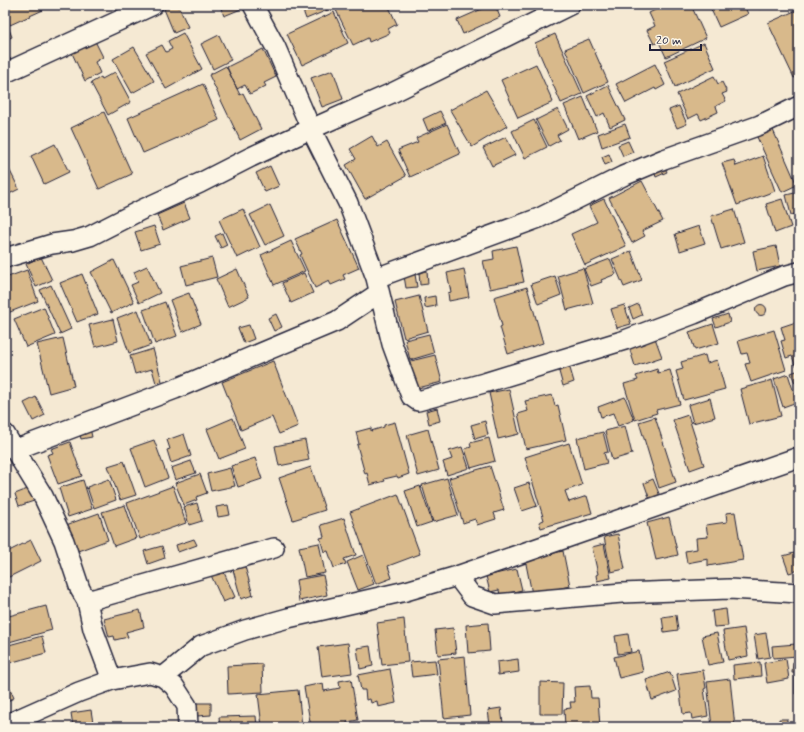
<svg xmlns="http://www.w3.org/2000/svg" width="804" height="732" font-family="Mynerve,sans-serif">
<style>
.building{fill:#d8b98b;stroke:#22223b}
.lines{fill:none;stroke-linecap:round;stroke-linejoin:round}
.street-casing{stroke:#22223b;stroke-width:22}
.street{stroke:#fcf5e5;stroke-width:19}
</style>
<rect width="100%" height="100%" fill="#f5e9d3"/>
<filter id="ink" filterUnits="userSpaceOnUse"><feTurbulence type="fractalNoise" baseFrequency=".025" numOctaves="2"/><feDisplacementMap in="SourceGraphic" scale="8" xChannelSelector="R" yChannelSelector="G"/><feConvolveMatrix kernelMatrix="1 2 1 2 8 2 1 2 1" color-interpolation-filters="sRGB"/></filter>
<g filter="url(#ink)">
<path class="building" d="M5 5H41L43 10 10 25 8 20 5 22Z
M171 5H178L188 27 174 33 164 9Z
M224 5H240L241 9 224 16 220 6Z
M301 5H329L330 9 306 19Z
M348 5H388L397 24 388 29 390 33 369 42 368 38 353 45 336 10Z
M472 5H486L474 10Z
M491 5H495L500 17 463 34 457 20Z
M665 5H691L706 38 666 57 659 42 654 44 647 30 655 26 649 13Z
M709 5H744L748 14 719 27Z
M757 5H768L759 9Z
M799 9V76L794 78 768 23Z
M334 12 348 43 302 65 287 34Z
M7 24 12 37 5 40V25Z
M183 33 202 69 166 89 146 53 162 45 166 52 172 49 168 41Z
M555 34 582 94 561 103 535 43Z
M219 35 231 60 213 69 201 44Z
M94 39 103 57 95 62 100 73 85 81 71 51Z
M589 39 608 82 584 93 565 49Z
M704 43 715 68 675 87 664 61Z
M134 47 154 81 132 93 113 59Z
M263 49 276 77 264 83 266 86 250 94 245 85 237 89 227 67Z
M536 64 553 102 518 118 501 80Z
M655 64 665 85 656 90 655 88 626 103 616 84Z
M226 66 240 95 243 93 261 129 240 140 209 75Z
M333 70 343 99 322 107 311 78Z
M115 72 131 102 108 115 91 83 101 77 102 79Z
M714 76 718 84 722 82 727 92 722 94 726 101 716 106 718 112 701 120 698 114 688 119 677 94Z
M203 84 219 120 143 153 128 118Z
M608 85 625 120 610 127 604 113 597 117 587 96Z
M486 90 507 126 472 147 450 110Z
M583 97 597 131 578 139 564 105Z
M679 106 687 124 677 128 669 110Z
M558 109 568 129 557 135 560 140 549 146 536 120Z
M440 111 446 123 428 131 423 119Z
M104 112 132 174 99 189 71 128Z
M534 120 547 147 525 158 512 131Z
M447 124 460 154 410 177 398 150 418 142 416 138Z
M625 124 630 137 602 147 598 134Z
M773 130 797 185 782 192 757 137Z
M372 136 378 147 387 142 406 176 365 199 346 165 356 159 350 149Z
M506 137 515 155 492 166 483 148Z
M628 141 633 152 623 156 618 145Z
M55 144 69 172 44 184 31 156Z
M609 154 612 162 605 165 602 157Z
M763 156 775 191 737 205 722 163 734 160 736 166Z
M7 165 19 189 5 196V166Z
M270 166 279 186 265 192 256 173Z
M664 166 667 172 656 177 654 171Z
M642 181 663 221 642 231 645 236 632 243 609 198Z
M799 192V213L791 215 786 195Z
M604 199 626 246 585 265 571 234 597 222 589 206Z
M782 199 791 227 775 233 766 204Z
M184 203 190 218 163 230 157 215Z
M270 205 284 236 265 245 250 215Z
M243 209 260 247 237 258 219 220Z
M734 209 744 242 721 249 711 216Z
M337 220 359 268 343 275 345 279 331 285 329 281 315 288 300 255 302 254 295 239Z
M154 226 160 244 141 250 135 232Z
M699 226 705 243 680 251 675 234Z
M222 233 227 245 221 248 215 236Z
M291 241 305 271 274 285 261 255Z
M516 246 524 282 490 289 483 261 494 259 493 251Z
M776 246 780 266 757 271 753 251Z
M631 251 642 280 624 287 612 259Z
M41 257 52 280 36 287 26 264Z
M212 258 217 277 186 285 181 266Z
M610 259 616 274 601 280 602 282 591 286 584 269Z
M114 260 134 302 111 313 91 272Z
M147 266 160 293 139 303 131 285 138 282 134 272Z
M583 268 593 303 567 310 558 276Z
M237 269 249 297 228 307 216 279Z
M464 269 469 297 449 301 448 293 451 292 447 273Z
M27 270 38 301 5 314V278Z
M427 271 428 284 420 285 419 272Z
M304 273 313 293 291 303 282 283Z
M82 274 98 314 77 322 60 283Z
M415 274 417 287 406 288 404 276Z
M555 276 561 295 538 304 531 284Z
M51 285 71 329 60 334 40 290Z
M527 287 543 343 508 354 500 327 502 326 494 297Z
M189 293 201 324 182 332 170 300Z
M419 296 428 331 404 338 395 302Z
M435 296 436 306 425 308 424 298Z
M165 302 177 336 155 344 143 310Z
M638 304 642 315 633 319 629 308Z
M755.5 310a5.5 5.5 0 1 1 11 0a5.5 5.5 0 1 1-11 0Z
M624 305 631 324 617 328 611 309Z
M44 307 55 335 26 347 14 319Z
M138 310 151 345 129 353 117 318Z
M276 314 282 327 274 331 268 318Z
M728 314 730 322 716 327 713 319Z
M113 319 118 341 95 347 89 325Z
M799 321V364L795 365 792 356 786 358 781 341 785 340 781 327Z
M713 324 719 343 695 350 689 332Z
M249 325 254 339 244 343 238 328Z
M774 330 786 370 751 382 745 364 750 363 747 353 742 354 738 341Z
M429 334 434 353 410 360 405 340Z
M63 338 74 386 49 393 37 344Z
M655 338 662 357 635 366 629 347Z
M153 349 162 381 156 383 152 369 135 374 130 356Z
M435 355 442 382 414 389 407 362Z
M705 355 707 363 717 360 725 389 684 400 676 371 683 369 681 362Z
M273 361 298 426 279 434 272 417 241 430 222 382Z
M569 365 574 382 563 386 558 368Z
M657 369 658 373 670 370 680 404 656 410 657 413 635 420 624 384 638 380 636 376Z
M799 370V381L795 383 791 373Z
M788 374 797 402 783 407 774 379Z
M772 380 781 416 749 424 740 389Z
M509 389 519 434 498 439 491 407H492L489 393Z
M552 395 555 406 558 405 566 440 526 449 518 414 528 411 525 401Z
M36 397 45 415 33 421 24 403Z
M625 397 634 420 618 426 613 413 601 417 598 407Z
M710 398 715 417 693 423 688 405Z
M437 408 440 421 429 424 426 411Z
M688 415 704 465 690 470 673 420Z
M655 417 676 482 659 488 639 422Z
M233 418 245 449 219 459 207 429Z
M485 421 488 435 475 439 471 425Z
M395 422 409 474 398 478 397 476 384 479 385 481 370 485 367 473 365 474 357 445 359 444 356 432 371 428V431L384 427V425Z
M625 426 632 454 612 460 605 431Z
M90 428 92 437 81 439 79 430Z
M428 429 439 470 418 476 407 435Z
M603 432 608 452 604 453 607 463 584 469 577 438Z
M184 434 191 456 171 463 167 450 170 449 167 440Z
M489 438 495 461 471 468 465 449 471 447 470 443Z
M154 440 168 478 145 487 131 448Z
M305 440 309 460 279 466 275 446Z
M70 442 82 476 58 484 47 455 53 453 51 449Z
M569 443 582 485 565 491 569 502 587 496 592 513 541 528 539 522 544 520 525 457Z
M462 447 469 468 447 475 443 462 452 459 449 451Z
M255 458 262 479 238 487 231 466Z
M124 461 136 495 120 500 108 466Z
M191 461 196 473 175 480 171 468Z
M490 466 504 510 494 513 496 519 477 525 475 519 463 523 449 478Z
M311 467 325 510 293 520 279 478Z
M230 468 235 486 211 491 207 474Z
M200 474 207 493 196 497 197 500 184 505 175 483Z
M447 478 458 515 433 522 422 485Z
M109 479 116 500 94 508 87 487Z
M653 479 660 496 650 500 644 483Z
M83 480 92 509 68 517 59 488Z
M529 483 537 506 522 511 514 488Z
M173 486 186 523 140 539 127 503Z
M420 486 432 522 417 527 405 491Z
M30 488 34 501 19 506 15 494Z
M398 494 420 554 388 566 392 578 376 584 350 512Z
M197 503 202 521 189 525 184 507Z
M125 505 136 538 114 546 102 512Z
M228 505 230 515 218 517 216 507Z
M735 512 743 560 708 566V559L687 563 685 551 697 549 696 538 708 537 706 525 727 522 726 513Z
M99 513 108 540 75 552 66 525Z
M669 517 678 555 656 560 647 523Z
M344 518 356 555 344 559 346 564 334 568 328 551 324 552 320 538 324 537 321 525Z
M618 534 625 569 611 572 604 537Z
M194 539 197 545 178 552 176 545Z
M31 540 41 561 5 579V553Z
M319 543 325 573 305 577 299 547Z
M604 544 611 578 597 581 596 575 598 574 592 547Z
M162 546 165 558 148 564 144 551Z
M563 551 570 586 532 594 525 559Z
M794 553 799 567V570L789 573 783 556Z
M363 555 374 584 358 590 347 562Z
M244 563 253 595 241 599 232 566Z
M222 568 235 597 223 602 210 573Z
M517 569 522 590 500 595 499 590 490 592 486 576Z
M323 575 327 595 299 601 296 580Z
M46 606 52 630 9 642 5 628V617Z
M726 609 728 626 714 627 712 611Z
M140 610 144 627 126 632 128 637 115 640 114 636 109 637 104 619Z
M676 615 678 630 664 632 662 617Z
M404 619 408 662 382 665 377 623Z
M488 623 490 651 468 653 466 625Z
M453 628 456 653 438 655 435 630Z
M744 628 748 656 728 660 723 631Z
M799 630V653L798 631Z
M717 633 723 662 708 665 702 636Z
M766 633 770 657 758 659 754 635Z
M628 634 631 652 618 654 615 636Z
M42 636 46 653 9 663 5 646Z
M348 643 352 673 322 677 318 647Z
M796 644 797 656 773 658 772 646Z
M370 646 373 666 360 669 357 648Z
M639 651 643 672 619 678 614 657Z
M465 656 470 715 444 718 438 659Z
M518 659 519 672 498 675 497 662Z
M786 659 789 679 767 683 764 663Z
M435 660 437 674 412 677 410 662Z
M760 662 761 676 734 679 733 665Z
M793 662H799V694H795V673H792Z
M262 664 263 692 228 694 227 666Z
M390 669 396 703 378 707 377 701 371 703 370 699 366 700 365 690H361L358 675Z
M703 670 706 688 704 689 708 716 692 719 691 713 683 714 677 674Z
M670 672 676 691 652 700 646 680Z
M351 679 358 720 347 722 348 727H311L304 687 323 683 324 691 340 688 339 681Z
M730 679 735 727H712L707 682Z
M5 682H7L14 698 5 702Z
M540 682 563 683 562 714H540Z
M590 686 591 698H598L600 727H565L564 709 571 708 570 702H575L574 687Z
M298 690 302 726 293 727H269V725L262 726 258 694Z
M196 703H211V715L197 716Z
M501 708 503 723 490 725 488 710Z
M91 710 93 723 73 726 71 713Z
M256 716 257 727H218H220L219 717Z
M779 719H787V727H779Z
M776 722 777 727H768V723Z"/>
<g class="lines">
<g class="street-casing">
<path id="street" d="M253 5 276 48 311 129 348 203 376 278 392 344 411 396 418 401 484 383 625 340 694 314 784 276 799 272
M5 73 153 5
M5 258 52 244 73 241 90 236 141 210 200 183 251 157 311 129 392 93 570 5
M376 278 539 218 623 176 664 159 760 125 799 106
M5 434 43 496 64 541 80 589 87 601 93 629 112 680
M14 450 175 389 337 321 379 293
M457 576 472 596 495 604 622 593 729 589 799 593
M87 601 274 548
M163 677 201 646 245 630 288 618 406 591 457 576 799 457
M5 725 79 692 112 680 150 673 163 677 174 686 187 706 188 727"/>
</g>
<use href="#street" class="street"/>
</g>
</g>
<rect width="804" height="732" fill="none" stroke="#fcf5e5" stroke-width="20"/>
<rect x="10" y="10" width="784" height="712" fill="none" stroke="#22223b" stroke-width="1.5" filter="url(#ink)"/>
<path d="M650 44v6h51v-6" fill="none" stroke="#22223b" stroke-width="2"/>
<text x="656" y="44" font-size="12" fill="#22223b" stroke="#fcf5e5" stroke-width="3" paint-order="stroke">20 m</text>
</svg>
